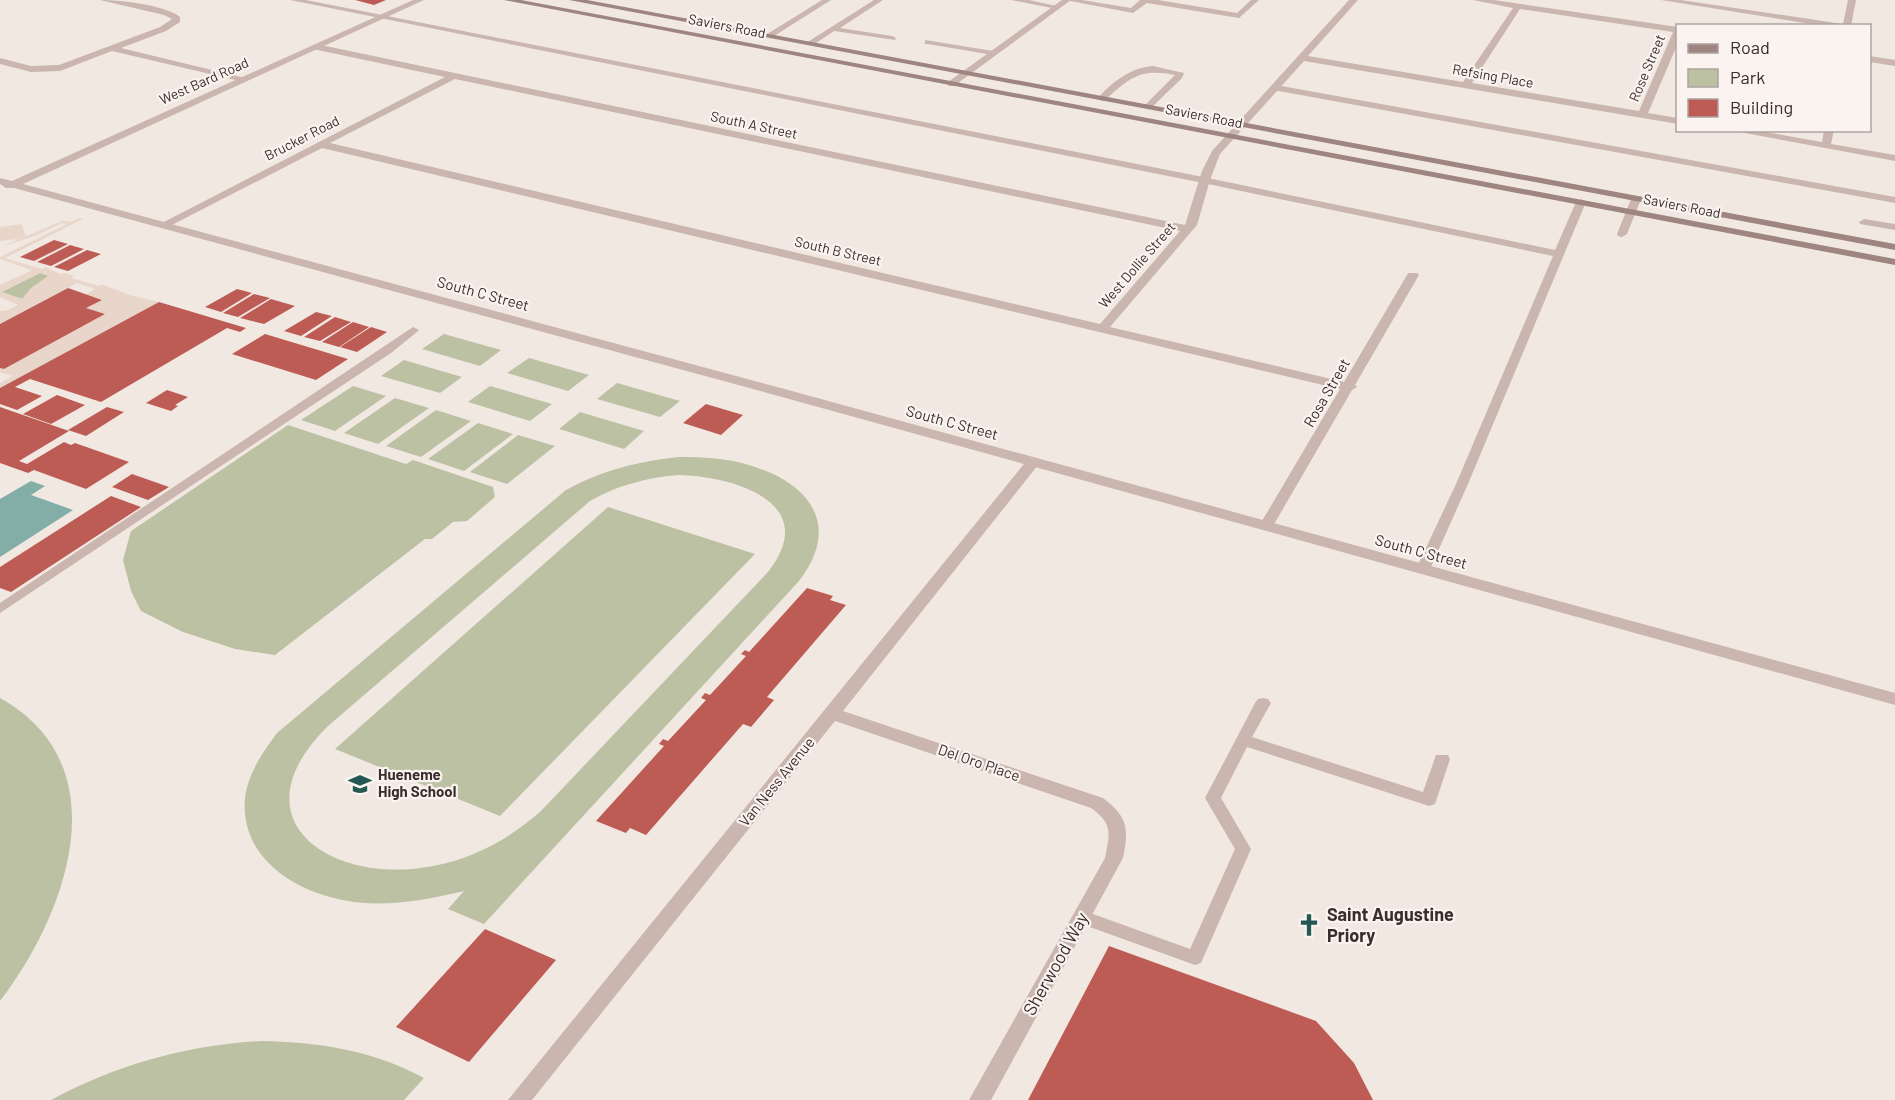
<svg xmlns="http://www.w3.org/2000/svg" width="1895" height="1100" font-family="Barlow,sans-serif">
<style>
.green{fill:#bcc1a3;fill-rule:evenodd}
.plaza{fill:#e9d6cb;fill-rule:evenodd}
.water{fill:#83aea8}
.building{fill:#bd5c55}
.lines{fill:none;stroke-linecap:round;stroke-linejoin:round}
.service{fill:#cab6af;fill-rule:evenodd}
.minor{fill:#cab6af;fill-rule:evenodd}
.tertiary{fill:#cab6af;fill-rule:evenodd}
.secondary{fill:#9e8580;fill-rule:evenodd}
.labels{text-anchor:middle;stroke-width:4.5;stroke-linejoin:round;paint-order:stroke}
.far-street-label{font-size:14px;fill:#392e2c;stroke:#faf3ef}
.street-label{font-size:15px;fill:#392e2c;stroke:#faf3ef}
.poi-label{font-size:15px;font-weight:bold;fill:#392e2c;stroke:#faf3ef;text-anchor:start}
.near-poi-label{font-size:18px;font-weight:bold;fill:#392e2c;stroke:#faf3ef;text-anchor:start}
.near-street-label{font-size:18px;fill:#392e2c;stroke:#faf3ef}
</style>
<rect width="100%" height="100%" fill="#f2e8e2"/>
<path class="green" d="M40 273 49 276 22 299 1 292Z
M444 334 501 350 480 366 422 349Z
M529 358 589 375 568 391 507 373Z
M404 360 462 377 440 393 381 376Z
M617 383 680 401 660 417 597 399Z
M353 386 386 396 335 431 301 420Z
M490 386 552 404 530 421 468 402Z
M395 398 429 408 378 444 344 433Z
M436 410 471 421 421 457 386 446Z
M580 412 644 431 624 449 559 429Z
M478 423 513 434 464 471 428 459Z
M288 425 406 464 413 460 493 487 495 497 467 521 453 522 432 539H425L275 655 235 649 183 632 141 611 131 591 123 560 131 531Z
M518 435 555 446 507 484 470 472Z
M680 457C703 457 727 458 749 465 810 483 842 525 799 581L484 924 448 909 464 891C431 899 399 905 364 903 307 899 239 864 245 798 248 773 263 752 277 733L566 490C603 470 639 461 680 457ZM678 475C732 476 823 502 768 572L541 811C509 839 475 858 433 866 333 886 232 821 328 726L590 501C618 485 646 478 678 475Z
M608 507 755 554 500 816 335 749Z
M0 698C122 766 66 915 0 1001Z
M261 1041C319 1042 372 1050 424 1078L404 1100H51C116 1065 187 1045 261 1041Z"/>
<path class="plaza" d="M80 218 83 219 5 258 42 269 46 267 60 274 64 273 74 276 71 278 99 286 101 284 130 295 159 302 0 388V383L12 376 0 372V368L4 369 105 314 86 308 101 300 85 295 95 289 77 283 0 324V311L8 310 18 305 0 297V285L32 270 0 259V257L67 224 62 223 35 236 0 247 19 239 0 241V227L22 224 25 235 27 236 62 221 71 222ZM40 273 48 276 31 288 22 299 2 292Z"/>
<path class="water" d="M31 481 45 486 31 495 73 510 0 557V499Z"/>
<path class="building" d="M355 0H386L374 5Z
M54 240 68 244 34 261 20 257Z
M70 245 84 249 51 266 37 262Z
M87 250 101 254 68 271 54 267Z
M68 288 102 300 86 308 105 314 4 369 0 368V324Z
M237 289 252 293 221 312 205 307Z
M254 294 270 298 238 317 223 313Z
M271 299 295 306 264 324 240 318Z
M159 302 246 328 240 332 227 328 101 402 30 379 15 387 42 396 17 410 0 404V388Z
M316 312 332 316 301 336 284 331Z
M335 317 351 322 320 341 304 337Z
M353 322 369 327 339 347 322 342Z
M371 327 387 332 357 352 340 347Z
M265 334 348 359 316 380 232 354Z
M167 390 188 397 175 405 178 406 171 411 146 403Z
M57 395 85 405 51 424 23 414Z
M706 404 743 415 721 435 683 423Z
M0 407 69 431 19 461 27 464 64 442 71 445 75 443 129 462 86 489 34 470 28 473 0 463Z
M107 407 124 412 86 436 68 430Z
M132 474 169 487 148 500 112 487Z
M111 496 141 507 11 592 0 588V567Z
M807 588 833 596 830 600 846 605 767 697 774 700 751 727 743 724 646 835 630 828 626 833 596 821 664 746 659 744 663 739 668 741 706 700 701 698 705 693 710 695 746 656 741 654 745 650 749 652Z
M485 929 556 960 469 1062 396 1027Z
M1109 946 1316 1021 1354 1063 1373 1100H1028Z"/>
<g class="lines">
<path class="service" d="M290 0H306L1203 177 1555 250 1576 202 1581 199 1586 202 1468 484 1430 569 1423 573 1416 569 1456 484 1553 256 1203 183Z
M822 0H831L771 38 764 36Z
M874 0H883L840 28 892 36 896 38 895 40 834 31 813 45 806 43Z
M1011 0H1029L1061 7 1057 9Z
M1065 0H1082L1131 8 1140 0H1158L1237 13 1251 0H1259L1239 18 1147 3 1133 13Z
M1661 0H1681L1843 24 1848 0H1856L1851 26H1823Z
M925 40 993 51 997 53 993 55 928 44H925Z
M1153 66 1184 73 1182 78 1150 109 1143 107 1175 75C1139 68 1130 78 1104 101L1097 99C1112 82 1130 68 1153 66Z
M1276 85 1895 197V203L1273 90V86Z
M1636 196 1641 199 1627 234 1622 237 1618 236 1617 234 1631 199Z
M1864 219 1895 224V230L1860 224 1859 222Z
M413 327 419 330 417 332 391 353 0 613V603Z
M1263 698 1268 699 1271 703 1252 737 1423 792 1436 755H1448L1450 759 1435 804 1429 806 1423 804 1247 747 1221 798 1251 849 1201 963 1195 965 1076 922 1073 917 1076 912 1082 910 1190 949 1235 849 1205 798 1255 703 1258 699Z"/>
<path class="minor" d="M100 0C120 0 165 5 180 17V22L166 31 121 48 249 79 244 82 112 51 60 71 31 72 0 64V58L31 66 59 65 160 27 172 19 164 15Z
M1062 0H1071L954 86H948V82Z
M1349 0H1358L1308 56 1463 82 1513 8 1473 0H1494L1678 27V43L1648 113 1678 118V124L1304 61 1220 154 1210 180 1197 225 1110 327 1344 382 1407 275 1409 273H1417L1419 275 1355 385 1357 387 1352 390 1273 526 1266 530 1259 526 1340 389 322 148 168 227 164 228 158 225 445 77 313 49V45L316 44 1185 225 1202 171 1212 151ZM1520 9 1673 32 1639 111 1472 83ZM455 79 1180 231 1100 324 330 143Z
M1870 56 1895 60V66L1870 62Z
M1729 130H1754L1822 142 1824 130H1834L1831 144 1895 155V161Z
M1033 458 1038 459 1040 462 1038 465 843 711 1103 798C1128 817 1129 829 1123 858L991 1100H969L1105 858C1110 832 1113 824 1091 808L835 721 532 1100H508L1028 459Z"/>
<path class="tertiary" d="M413 0H424L23 184 792 391 1895 693V705L782 397 14 188H6L0 184V178L12 181Z"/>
<path class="secondary" d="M504 0H521L1895 259V265Z
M569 0H587L1895 244V250Z"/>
</g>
<defs>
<g id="school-bare" transform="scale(1.8)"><path d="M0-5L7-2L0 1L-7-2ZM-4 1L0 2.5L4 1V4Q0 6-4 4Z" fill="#245852" stroke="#faf3ef" stroke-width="2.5" paint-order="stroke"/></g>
<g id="church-bare" transform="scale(1.8)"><path d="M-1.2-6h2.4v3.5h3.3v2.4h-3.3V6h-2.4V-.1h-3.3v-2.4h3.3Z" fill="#245852" stroke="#faf3ef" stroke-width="2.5" paint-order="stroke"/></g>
</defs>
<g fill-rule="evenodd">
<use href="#school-bare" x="360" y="784"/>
<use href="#church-bare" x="1309" y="925"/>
</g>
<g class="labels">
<g class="far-street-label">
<text transform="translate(727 26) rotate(11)" y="5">Saviers Road</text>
<text transform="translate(1647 68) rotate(-67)" y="5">Rose Street</text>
<text transform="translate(1493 76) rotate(10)" y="5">Refsing Place</text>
<text transform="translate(204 81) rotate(-24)" y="5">West Bard Road</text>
<text transform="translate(1204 116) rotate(11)" y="5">Saviers Road</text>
<text transform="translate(754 125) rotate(12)" y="5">South A Street</text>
<text transform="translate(302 138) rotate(-27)" y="5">Brucker Road</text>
<text transform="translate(1682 206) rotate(11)" y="5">Saviers Road</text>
<text transform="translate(838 251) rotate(13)" y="5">South B Street</text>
<text transform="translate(1137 265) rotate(-49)" y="5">West Dollie Street</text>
</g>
<g class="street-label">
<text transform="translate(483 294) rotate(15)" y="5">South C Street</text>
<text transform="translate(1327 393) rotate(-60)" y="5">Rosa Street</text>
<text transform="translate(952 423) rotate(15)" y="5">South C Street</text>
<text transform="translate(1421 552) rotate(15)" y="5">South C Street</text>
<text transform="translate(979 763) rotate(19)" y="5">Del Oro Place</text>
<text transform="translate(777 782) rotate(-51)" y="5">Van Ness Avenue</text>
</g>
<g class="poi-label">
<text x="378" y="780">Hueneme<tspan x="378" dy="17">High School</tspan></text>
</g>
<g class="near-poi-label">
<text x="1327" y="921">Saint Augustine<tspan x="1327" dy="21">Priory</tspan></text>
</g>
<g class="near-street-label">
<text transform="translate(1056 964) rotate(-61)" y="6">Sherwood Way</text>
</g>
</g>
<rect x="1676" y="24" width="195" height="108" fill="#faf3ef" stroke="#ada4a1" stroke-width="1.5"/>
<rect x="1688" y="44" width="30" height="9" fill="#9e8580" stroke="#ada4a1" stroke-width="1.5"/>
<text x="1730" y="54" font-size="18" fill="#392e2c">Road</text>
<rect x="1688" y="69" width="30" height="18" fill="#bcc1a3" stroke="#ada4a1" stroke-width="1.5"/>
<text x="1730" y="84" font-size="18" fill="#392e2c">Park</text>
<rect x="1688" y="99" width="30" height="18" fill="#bd5c55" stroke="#ada4a1" stroke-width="1.5"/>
<text x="1730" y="114" font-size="18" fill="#392e2c">Building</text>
</svg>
